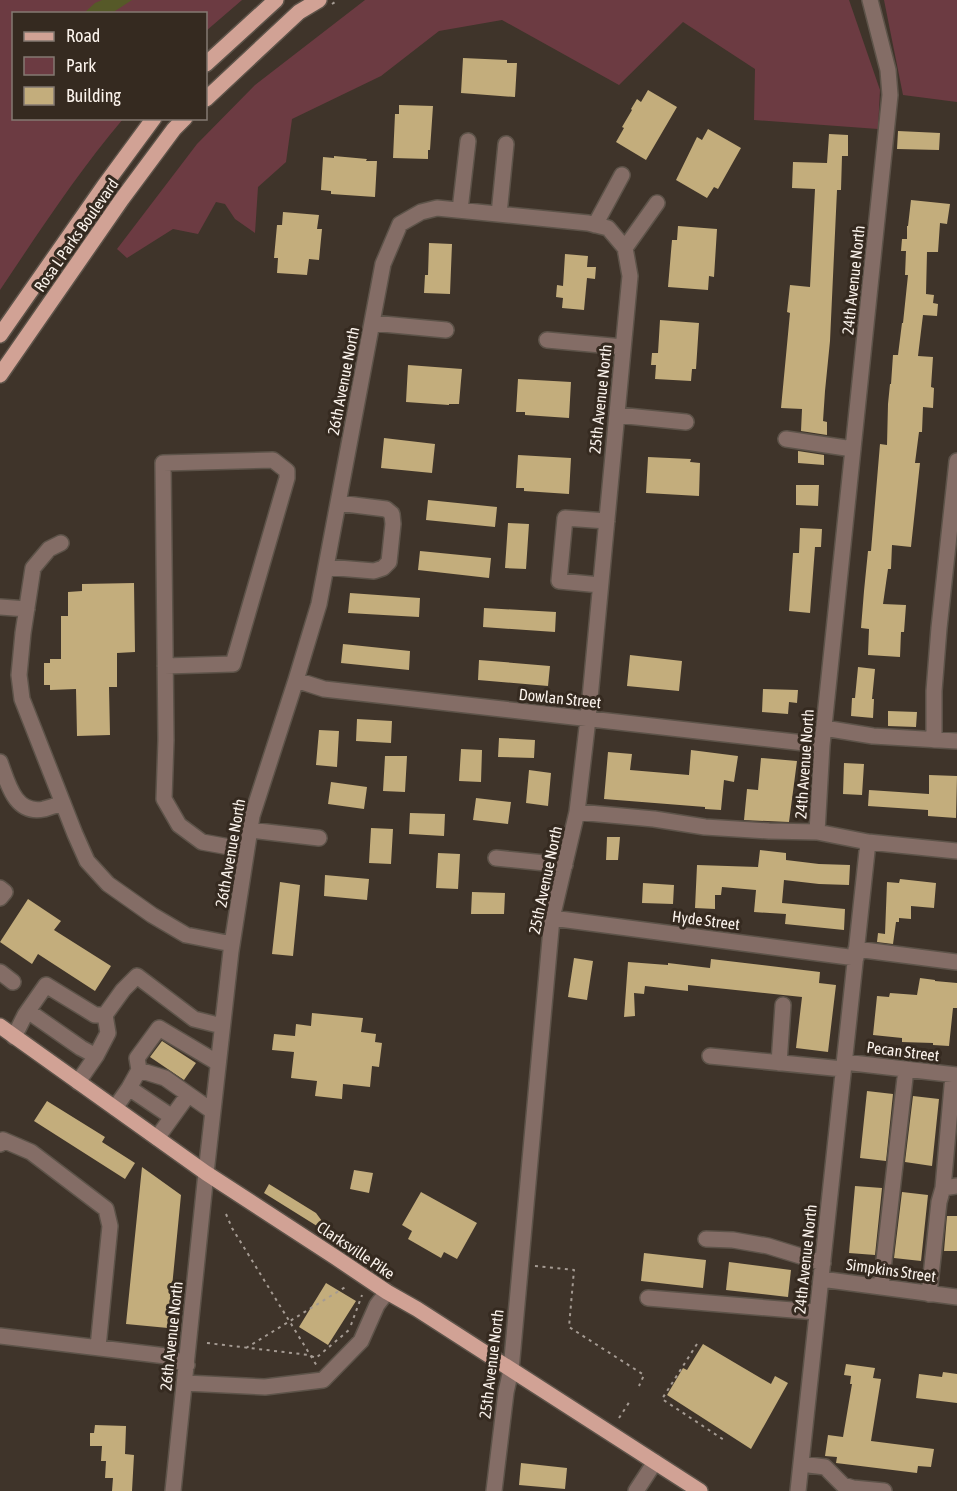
<svg xmlns="http://www.w3.org/2000/svg" width="957" height="1491" font-family="'Asap Condensed',sans-serif">
<style>
.green{fill:#6c3b42}
.water{fill:#565928}
.building{fill:#c3ad7c}
.lines{fill:none;stroke-linecap:round;stroke-linejoin:round}
.minor-casing{stroke:#5d5349;stroke-width:18}
.major-casing{stroke:#5d5349;stroke-width:18}
.path{stroke:#a59b93;stroke-width:2;stroke-dasharray:3 4.5;stroke-linecap:butt}
.minor{stroke:#846d66;stroke-width:15}
.major{stroke:#d1a295;stroke-width:15}
.labels{text-anchor:middle;stroke-width:6;stroke-linejoin:round;paint-order:stroke}
.street-label{font-size:16px;fill:#fbf3ec;stroke:#352a20}
</style>
<rect width="100%" height="100%" fill="#3f342a"/>
<path class="green" d="M0 0H242L206 31V14H14V118L123 119C78 172 39 232 0 290Z
M365 0H849L880 90 878 129 754 120 755 69 683 22 619 85 502 20 439 31 381 76 292 119 286 162 258 187 255 233 235 219 225 204 216 202 198 234 173 229 127 258 117 249 197 144 255 85Z
M884 0H957V102L903 95Z"/>
<path class="water" d="M102 0H132L112 13H84L95 3Z"/>
<path class="building" d="M463 58 507 60V63H517L515 97 461 93Z
M648 90 677 107 646 160 616 142 624 128 622 127 632 110 631 109 637 99 641 102Z
M399 105 433 106 430 150H428V159L393 158 395 114H399Z
M708 129 741 148 718 189 714 187 707 198 676 180 697 137 702 140Z
M898 131 940 133 939 150 897 149Z
M829 134 848 135V156H842L841 190H837L830 341 825 391 823 421 827 422V435L801 431 802 409 781 408 790 313 787 312 790 285 810 287 815 189 792 188 793 162 827 163Z
M334 156 367 159 366 161H377L375 197 331 194V191L321 190 323 157 334 158Z
M911 200 950 204 947 224 940 223 938 252H927L926 294 934 295 933 303 938 304 937 316 923 315 918 356 933 357 931 387 934 388 933 408 923 407 922 432H919L915 463H920L911 547 892 545 891 569H888L883 604 906 605 904 632H901L900 657 868 655 869 629 861 628 864 591 868 551H871L880 444 887 445 888 404 890 384H891L893 355H898L902 323H903L908 275H905L906 251H901L902 239H907V226H908Z
M283 212 319 215 317 229H322L319 260 309 259 307 275 277 273 278 258H274L277 225H282Z
M678 226 717 229 714 277 709 276 708 290 668 287 672 240H677Z
M429 243 452 244 450 294 424 293 425 275H428Z
M565 254 588 256 587 267H596L595 279 587 278 584 310 562 308 563 298 556 297 557 285 563 286Z
M660 320 699 323 696 369H692L691 381 655 379 656 365H651L652 353H658Z
M408 365 462 369 459 404H449V405L406 402Z
M518 379 571 382 569 418 525 415V412H516Z
M384 438 435 444 432 473 381 468Z
M798 451 824 455V465L798 463Z
M518 455 571 458 569 494 524 491V488H516Z
M648 457 691 459 690 462 700 463 699 496 646 493Z
M796 485H819L818 506 796 505Z
M428 500 497 507 495 527 426 520Z
M508 523 529 524 526 569 505 568Z
M800 528 822 529 821 547H815L810 613 789 611 793 553H799Z
M420 551 491 558 489 578 418 570Z
M134 583 135 652 117 653V687H109L110 735 77 736 76 689 50 690V685H44V663H50V659H61V616H68V592L82 591V584Z
M350 593 420 598 419 617 348 613Z
M484 608 556 612 555 632 483 627Z
M343 644 410 651 409 670 341 663Z
M630 655 682 661 679 691 627 686Z
M479 660 550 666 548 686 478 680Z
M858 667 875 669 872 699H874L873 718 851 716 852 698H855Z
M763 689 798 690 797 703 789 702 788 714 762 712Z
M888 711 917 712 916 727 888 726Z
M357 719 392 721 391 743 356 741Z
M319 730 339 731 337 767 316 765Z
M499 738 535 740 534 758 498 757Z
M461 749 482 750 481 782 459 781Z
M691 750 738 756 734 782 724 780 721 810 705 809V807L604 799 608 752 632 754 630 770 689 775Z
M385 756H407L405 792 383 791Z
M761 758 797 761 789 822 744 820 747 789 758 790Z
M844 763 864 764 862 795 843 794Z
M529 770 551 773 548 806 526 803Z
M929 775 957 776 956 818 928 816V810L868 806 869 790 929 794Z
M331 782 367 787 364 809 328 804Z
M476 798 511 802 508 824 473 820Z
M410 813 445 814 444 836 409 834Z
M371 828 393 829 391 864 369 863Z
M607 837H620L618 860H606Z
M760 850 786 853V860L819 864 850 865 849 885 819 884 784 880 782 903 845 909 844 930 785 924 786 914 754 912 756 890 722 887 721 895H715V909L695 908 697 865 758 867Z
M438 853 460 854 458 889 436 888Z
M325 875 369 879 367 900 324 896Z
M900 879 936 883 934 908 911 906V919L899 918V922H896L893 944 877 942 878 933 885 934 887 882 899 883Z
M280 882 300 885 293 956 272 954Z
M643 883 674 885 673 904 642 903Z
M472 892 505 893 504 914H471Z
M28 899 61 921 54 930 111 966 95 991 38 954 32 964 0 942Z
M574 958 593 961 587 1000 568 997Z
M711 959 820 972 819 983 836 985 828 1052 796 1048 802 997 688 985V991L645 986 644 994 634 993 635 1016 624 1017 628 962 668 965V963L710 968Z
M920 978 935 980V981L957 983V1008H953L949 1046 933 1045V1043L902 1042V1038L873 1035 877 996 889 997 890 993 917 995Z
M312 1013 363 1018 361 1032 376 1034 375 1042 382 1043 379 1067 372 1066 370 1087 343 1084 342 1099 315 1096 317 1081 291 1078 294 1052 272 1050 274 1034 295 1036 296 1024 311 1026Z
M162 1041 196 1063 184 1080 150 1057Z
M867 1091 893 1094 886 1161 860 1158Z
M913 1096 939 1099 932 1166 905 1162Z
M47 1101 105 1137 102 1142 135 1163 125 1179 34 1121Z
M142 1167 181 1195 168 1328 126 1324Z
M354 1170 373 1173 369 1193 350 1189Z
M269 1184 316 1213 333 1236 264 1193Z
M855 1186 882 1188 875 1255 849 1253Z
M421 1192 477 1223 457 1259 444 1252 441 1258 408 1239 412 1231 402 1225Z
M902 1192 928 1195 921 1261 894 1258Z
M947 1216H957V1251H944Z
M644 1253 706 1260 703 1288 641 1281Z
M729 1262 791 1270 788 1297 726 1290Z
M326 1283 356 1301 328 1345 299 1327Z
M703 1344 771 1384 775 1376 788 1383 751 1449 667 1395 683 1368 687 1370Z
M846 1364 875 1368 873 1378 881 1379 871 1441 934 1449 931 1467 918 1466 917 1473 836 1463 837 1457 825 1456 828 1435 843 1437 852 1384H850L851 1376 844 1375Z
M943 1372 957 1374V1403L916 1398 919 1374 942 1377Z
M95 1425 126 1426 125 1454 134 1455 132 1491H112L113 1478H105L106 1461H101L102 1446H90V1433H94Z
M521 1463 567 1468 565 1489 519 1485Z"/>
<g class="lines">
<g class="minor-casing">
<path id="minor" d="M870 0 888 70 890 95 822 745 817 832 868 842 957 851
M460 210 468 141
M499 214 506 144
M595 225 622 175
M625 248 657 203
M372 323 446 330
M547 340 623 347
M617 415 686 422
M786 439 853 449
M61 543 49 549 33 568 23 633 19 675 22 699 75 834 87 861 108 884 152 915 186 935 232 944
M326 567 374 571 383 568 389 562 393 524 392 514 386 509 338 503
M600 585 559 581 565 518 607 521
M0 607 27 609
M165 666 233 664 287 478V471L273 460 163 463 166 740 164 799 179 825 202 842 246 850
M296 680 324 689 822 745
M824 728 873 736 957 741
M934 740V691L939 628 957 461
M0 762C8 784 15 815 44 809 51 807 57 805 63 803
M577 812 654 819 705 827 769 831 817 832
M250 830 319 838
M496 858 565 865
M0 888 5 892 0 898
M552 918 856 958
M856 949 957 962
M0 972 13 982
M28 1011 81 1048 96 1056
M14 1037 25 1015 46 985 95 1015H105L123 990 137 976 194 1019 222 1026
M710 1056 843 1069
M844 1062 957 1075
M779 1063 783 1005
M139 1070 165 1078 212 1111
M78 1082 96 1056 108 1033 105 1015
M129 1088 172 1117
M115 1108 129 1088 139 1070 137 1058 159 1028 218 1063
M157 1138 188 1095
M0 1144 3 1140 31 1152 106 1209 110 1226 98 1347
M943 1188 953 1075
M706 1239 733 1240 768 1246 823 1263
M821 1279 957 1297
M881 1287 906 1069
M929 1294 939 1202 943 1188 957 1186
M648 1298 817 1312
M0 1336 166 1356 187 1365
M185 1383 265 1387 323 1380 361 1341 377 1305 387 1292
M801 1464 825 1467 843 1485 853 1488 884 1491
M173 1491 206 1173 231 951 252 816 296 680 319 604 383 264 400 224 421 212 437 208 588 223 608 228 625 248 630 276 588 719 577 812 552 918 511 1370 506 1392 494 1491
M636 1491 655 1462
M798 1491 868 842"/>
</g>
<g class="major-casing">
<path id="major" d="M206 64 276 0
M206 99 299 12 319 0
M0 335 104 186 154 118
M0 375 122 199 174 129 185 118
M0 1026 206 1173 335 1257 387 1292 417 1309 700 1491"/>
</g>
<path class="path" d="M332 4 338 0
M226 1214 232 1228 317 1366
M535 1266 574 1270 569 1327 644 1375 639 1386
M351 1325 362 1295
M207 1343 309 1355 316 1358 349 1330
M697 1344 662 1399 724 1440
M246 1348 347 1286
M619 1418 630 1401"/>
<use href="#minor" class="minor"/>
<use href="#major" class="major"/>
</g>
<g class="labels">
<g class="street-label">
<text transform="translate(76 235) rotate(-55)" y="6">Rosa L Parks Boulevard</text>
<text transform="translate(853 280) rotate(-84)" y="6">24th Avenue North</text>
<text transform="translate(343 381) rotate(-79)" y="6">26th Avenue North</text>
<text transform="translate(600 399) rotate(-84)" y="6">25th Avenue North</text>
<text transform="translate(560 698) rotate(6)" y="6">Dowlan Street</text>
<text transform="translate(804 764) rotate(-86)" y="6">24th Avenue North</text>
<text transform="translate(230 853) rotate(-80)" y="6">26th Avenue North</text>
<text transform="translate(545 880) rotate(-78)" y="6">25th Avenue North</text>
<text transform="translate(706 920) rotate(7)" y="6">Hyde Street</text>
<text transform="translate(903 1051) rotate(7)" y="6">Pecan Street</text>
<text transform="translate(356 1250) rotate(34)" y="6">Clarksville Pike</text>
<text transform="translate(805 1259) rotate(-84)" y="6">24th Avenue North</text>
<text transform="translate(891 1270) rotate(8)" y="6">Simpkins Street</text>
<text transform="translate(171 1336) rotate(-84)" y="6">26th Avenue North</text>
<text transform="translate(491 1364) rotate(-83)" y="6">25th Avenue North</text>
</g>
</g>
<rect x="12" y="12" width="195" height="108" fill="#352a20" stroke="#847a72" stroke-width="1.5"/>
<rect x="24" y="32" width="30" height="9" fill="#d1a295" stroke="#847a72" stroke-width="1.5"/>
<text x="66" y="42" font-size="18" fill="#fbf3ec">Road</text>
<rect x="24" y="57" width="30" height="18" fill="#6c3b42" stroke="#847a72" stroke-width="1.5"/>
<text x="66" y="72" font-size="18" fill="#fbf3ec">Park</text>
<rect x="24" y="87" width="30" height="18" fill="#c3ad7c" stroke="#847a72" stroke-width="1.5"/>
<text x="66" y="102" font-size="18" fill="#fbf3ec">Building</text>
</svg>
